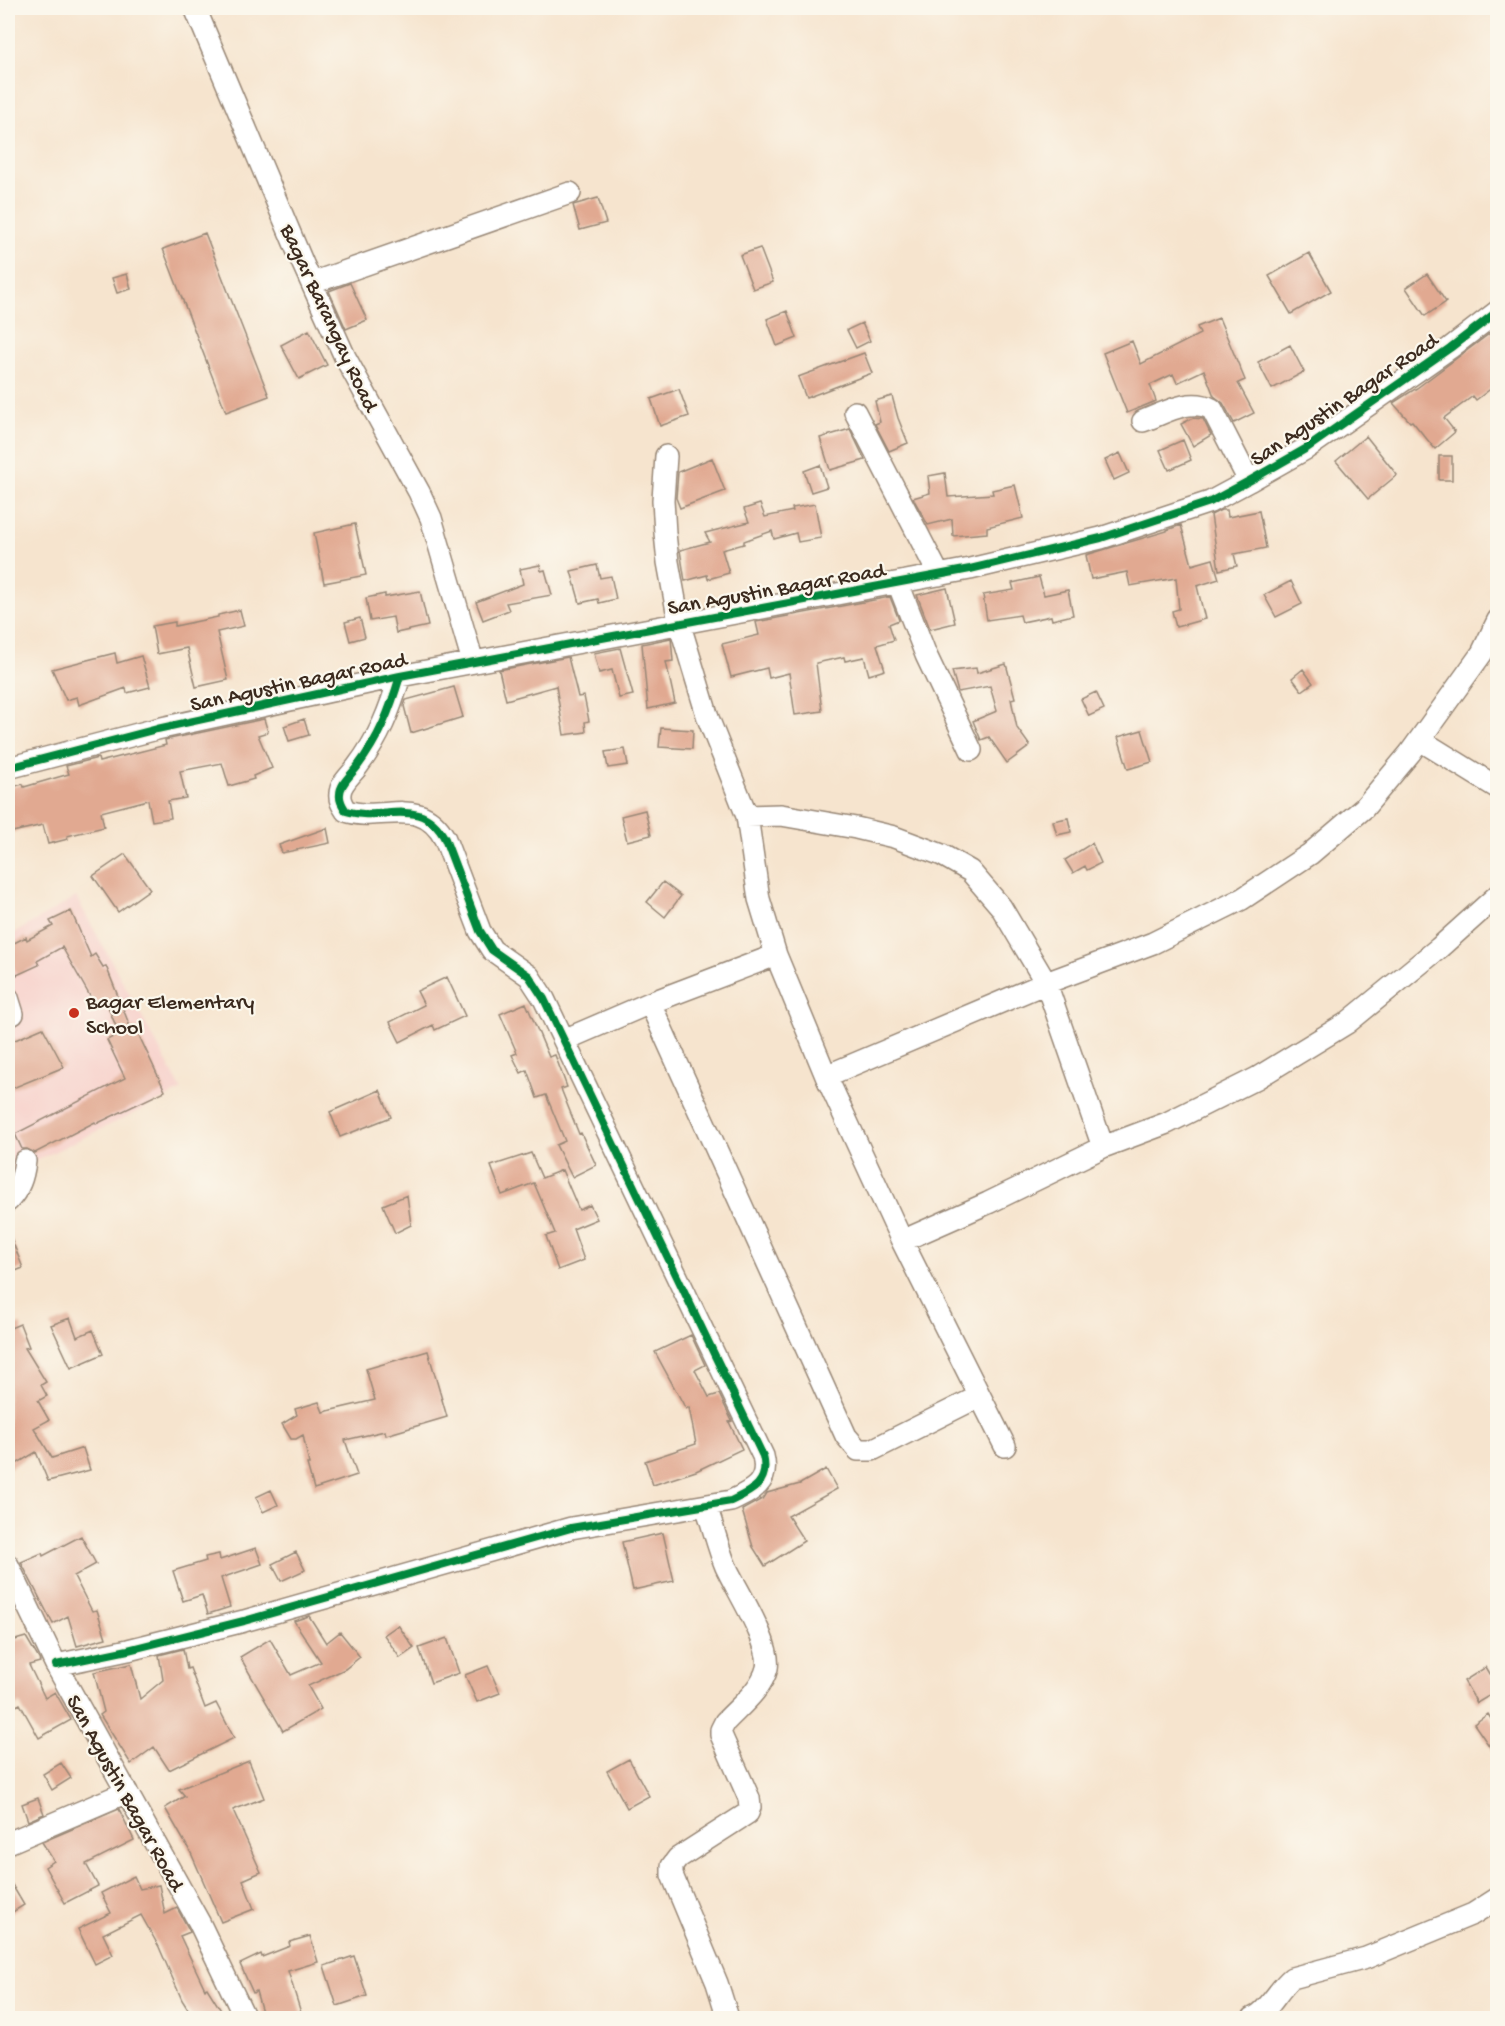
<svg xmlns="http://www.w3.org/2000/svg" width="1505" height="2026" font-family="'Gochi Hand',sans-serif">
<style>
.built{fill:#f7d0ca}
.building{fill:#e1a991}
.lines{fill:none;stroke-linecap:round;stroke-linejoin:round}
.minor-casing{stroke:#988776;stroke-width:24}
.minor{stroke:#fff;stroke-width:21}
.cycleway-casing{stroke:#fbf7ec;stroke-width:11}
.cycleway{stroke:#00873e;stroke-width:8}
.poi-dot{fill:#c8321e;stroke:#fbf7ec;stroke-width:2}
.labels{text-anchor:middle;stroke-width:4.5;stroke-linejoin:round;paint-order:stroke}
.street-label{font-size:22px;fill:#3b2a1e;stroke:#fbf7ec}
.poi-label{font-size:22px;fill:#3b2a1e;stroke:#fbf7ec;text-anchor:start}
</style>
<rect width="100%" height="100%" fill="#fbf7ec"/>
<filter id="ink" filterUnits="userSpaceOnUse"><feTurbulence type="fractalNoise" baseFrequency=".0167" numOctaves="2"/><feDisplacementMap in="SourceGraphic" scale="12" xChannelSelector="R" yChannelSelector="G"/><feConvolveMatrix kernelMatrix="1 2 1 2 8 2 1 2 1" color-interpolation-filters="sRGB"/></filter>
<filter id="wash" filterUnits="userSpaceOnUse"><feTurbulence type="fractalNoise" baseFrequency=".008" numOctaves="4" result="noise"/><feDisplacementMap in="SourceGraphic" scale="24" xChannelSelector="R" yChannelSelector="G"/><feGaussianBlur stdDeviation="1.35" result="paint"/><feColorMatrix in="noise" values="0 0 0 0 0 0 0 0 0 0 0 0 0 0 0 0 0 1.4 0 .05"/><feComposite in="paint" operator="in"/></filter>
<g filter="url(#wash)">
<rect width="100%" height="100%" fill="#f6e4ce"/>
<path class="built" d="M76 897 182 1090 12 1172 8 1162V937Z"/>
<g id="blocks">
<path class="building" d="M598 198 606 223 580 230 573 205Z
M205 233 269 396 226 412 163 249Z
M760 248 773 282 753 289 740 255Z
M1309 253 1331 291 1291 314 1269 276Z
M127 274 131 289 117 293 112 278Z
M1427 274 1446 302 1425 316 1406 288Z
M350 283 367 320 346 329 329 291Z
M787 311 797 338 777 346 767 319Z
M1219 318 1245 380 1238 383 1254 413 1234 423 1223 403 1214 396 1204 370 1177 383 1173 374 1150 385 1156 401 1127 413 1103 353 1132 341 1141 364 1200 334 1197 327Z
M862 323 870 341 856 348 847 330Z
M1497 328V384L1476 400 1473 396 1444 418 1455 432 1435 449 1412 421 1410 422 1393 403 1417 388Z
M309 330 327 365 299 379 281 345Z
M1290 345 1304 372 1272 389 1258 362Z
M864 353 872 373 806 398 798 377Z
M679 389 689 416 660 426 651 399Z
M892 396 898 418 908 443 889 451 875 424 880 422 875 401Z
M1193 418 1203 419 1211 435 1193 446 1181 424Z
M850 429 865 460 830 470 820 438Z
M1366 436 1397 475 1368 499 1336 461Z
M1183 440 1191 460 1169 470 1160 450Z
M1120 453 1129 473 1114 480 1105 460Z
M1439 456H1452V480H1439Z
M712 458 725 491 680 508 676 498 678 472Z
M820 465 827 487 811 492 804 471Z
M945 473 948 497 993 494 992 490 1015 485 1023 518 987 527V533L953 536 952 519 928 525 913 498 930 493 928 476Z
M760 504 765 517 793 511 792 508 815 504 821 538 798 542 796 533 774 539 772 531 744 541V544L722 550 729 573 708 579 707 575 685 581 680 550 710 542 705 533 749 522 744 509Z
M1221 510H1227L1228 517 1259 511 1266 548 1234 554 1237 566 1219 570 1211 515Z
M355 524 366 575 324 583 314 533Z
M1181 525 1192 565 1213 559 1219 579 1197 586 1205 619 1176 627 1172 611 1179 609 1176 578 1130 586 1127 572 1091 579 1086 555 1167 531V530Z
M540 565 541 571 545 570 552 595 506 603 509 610 483 620 476 602 523 584 520 569Z
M597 565 600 578 611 576 616 599 599 603 598 599 580 603 571 571Z
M1039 577 1044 595 1068 590 1073 615 1052 620 1051 616 1022 622 1020 615 987 620 983 595 1014 590 1012 583Z
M1291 581 1302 604 1276 617 1264 595Z
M947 588 955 623 930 629 917 595Z
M420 591 428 626 396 633 393 617 370 621 366 598 385 594V597Z
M890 597 899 620 889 624 894 640 877 645 885 670 869 675 864 657 845 661 844 657 816 663 822 711 795 715 789 673 769 678 767 668 731 677 722 644 759 635 756 622Z
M240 610 244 626 217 632 228 680 196 687 187 648 157 654 152 626 175 622V626L218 617V615Z
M360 618 365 637 350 641 345 622Z
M671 638 673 661 666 662 675 703 648 709 642 644Z
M620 648 633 695 619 698 612 670 599 673 594 653Z
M115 653 117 663 141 656 150 687 127 693 126 688 79 705 77 697 66 700 52 669Z
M568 657 578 697 584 696 589 721 585 722 586 732 564 735 556 686 506 700 499 670Z
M1006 664 1015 698 1011 699 1017 728 1030 746 1007 763 989 737 981 740 973 721 997 711 990 686 958 692 952 671 976 668 977 673Z
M1303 669 1313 683 1302 691 1292 678Z
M454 687 463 717 411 733 404 706 406 700Z
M1096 692 1104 709 1089 716 1081 699Z
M264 719 268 732 258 735 272 768 253 776 254 779 229 786 222 763 180 771 186 798 168 801 171 818 152 821 148 800 101 812 104 827 67 836 68 839 48 844 43 825 8 833V788L23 784 24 787 69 774 66 766 98 758 99 762 166 745 165 740Z
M304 719 309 735 289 741 284 726Z
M661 728 693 730 692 749 659 747Z
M1142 730 1152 762 1128 769 1118 737Z
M625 749 628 765 608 768 605 752Z
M645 810 651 835 627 841 621 816Z
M1068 818 1071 832 1057 835 1053 821Z
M327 828 330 843 282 853 279 845Z
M1092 843 1101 863 1087 870 1085 866 1073 873 1065 860Z
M125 854 150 889 118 912 93 876Z
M663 882 681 896 665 917 647 902Z
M71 911 91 957 95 954 103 967 106 966 131 1029 135 1027 165 1091 96 1124 95 1122 35 1153 27 1149H22L15 1134 125 1078 107 1040 119 1034 105 999 95 1005 62 947 37 961 39 965 17 975 8 955V946L26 937 27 940 53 926 50 921Z
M447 977 465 1016 435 1030 433 1025 400 1042 390 1022 424 1005 417 991Z
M526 1003 549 1057 555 1055 567 1087 561 1089 579 1134 581 1133 596 1165 572 1177 556 1145 565 1141 546 1095 537 1098 527 1070 521 1073 512 1055 517 1053 500 1014Z
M43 1028 64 1067 8 1090V1043Z
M380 1090 391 1117 340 1137 330 1112Z
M531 1153 542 1178 562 1170 579 1210 590 1205 597 1219 573 1229 584 1260 558 1270 546 1236 555 1233 534 1183 502 1195 491 1166Z
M407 1195 411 1225 395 1233 383 1205Z
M8 1230 23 1268 8 1274Z
M70 1318 77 1337 93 1330 103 1354 71 1368 51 1325Z
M20 1324 29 1347 25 1348 46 1382 41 1385 47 1396 38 1401 49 1420 34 1428 52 1458 83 1448 90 1470 48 1481 36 1452 8 1469V1329Z
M691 1335 705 1365 695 1370 709 1397 719 1394 732 1421 729 1422 742 1449 696 1471 653 1485 645 1461 696 1444 689 1407 686 1409 655 1352Z
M428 1351 447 1417 386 1435 385 1431 345 1440 357 1475 314 1489 307 1464H309L303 1435 296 1439H291L282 1424 297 1415 295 1409 319 1402 323 1412 375 1400 366 1369Z
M826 1469 837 1489 788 1516 804 1541 765 1566 753 1547 742 1510 764 1498 767 1493 800 1484Z
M271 1490 278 1505 263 1512 256 1497Z
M663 1533 674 1581 633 1590 622 1542Z
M81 1536 96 1564 74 1576 92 1611 97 1610 106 1638 77 1646 68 1616 53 1624 21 1562 42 1553 43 1556Z
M256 1548 262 1564 221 1578 230 1607 208 1614 202 1595 183 1601 173 1571 206 1561 205 1557 219 1554 220 1560Z
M296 1552 305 1570 281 1581 272 1564Z
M309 1616 326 1643 340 1632 360 1657 345 1669 308 1686 321 1709 283 1731 240 1657 270 1639 291 1675 321 1662 294 1621Z
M398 1625 414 1648 400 1658 384 1635Z
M26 1637 39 1659 40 1662 29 1665 45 1698 55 1692 71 1720 39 1738 20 1704 8 1710V1642Z
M447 1638 459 1673 431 1683 419 1648Z
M183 1649 187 1669 190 1668 205 1708 216 1703 234 1738 169 1770 154 1747 131 1764 100 1715 104 1712 94 1672 131 1664 140 1699 163 1680 159 1655Z
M488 1666 500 1693 477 1702 465 1675Z
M1486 1667 1497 1685V1691L1477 1703 1464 1681Z
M1488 1714 1497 1728V1757L1474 1724Z
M629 1759 649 1796 627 1808 607 1771Z
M249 1761 264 1798 233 1810 261 1872 243 1880 254 1909 221 1922 191 1853 165 1808 185 1796 179 1789Z
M61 1763 71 1778 52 1790 43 1774Z
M38 1798 44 1814 28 1821 22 1804Z
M119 1809 134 1840 86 1864 98 1886 65 1903 45 1867 54 1861 42 1842Z
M134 1876 140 1889 159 1885 165 1914 177 1908 188 1928 190 1932 180 1936 205 1989 207 1988 222 2012 212 2019H194L182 2000 159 1947 141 1915 103 1934 113 1955 95 1964 78 1929 111 1913 101 1893Z
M8 1878 24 1905 8 1915Z
M310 1936 318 1962 288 1971 302 2016 295 2019H264L256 1991 253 1993 240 1964 261 1954 262 1957 290 1946 289 1942Z
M354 1956 367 1996 337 2006 324 1966Z"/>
</g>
</g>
<g filter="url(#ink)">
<use href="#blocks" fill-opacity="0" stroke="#988776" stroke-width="1.5"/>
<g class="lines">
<g class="minor-casing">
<path id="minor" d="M195 8 303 264 345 357 419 492 431 518 473 662
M312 283 570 193
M855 412 939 575
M1143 421C1165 413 1189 397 1212 409L1249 481
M666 456 663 500 665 533 668 562 679 622 708 718 747 816 759 899 776 955 826 1076 902 1241 1005 1446
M898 583 926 655 971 750
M1420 740 1498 788
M8 768 157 729 400 676 970 569 1101 538 1210 502 1249 481 1307 448 1450 348 1498 311
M747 816 781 815 856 828 894 837 942 855 970 871 1001 907 1046 983 1103 1147
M8 998 13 1014
M650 1003 846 1436 858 1450H872L980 1396
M564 1040 650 1003 776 955
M826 1076 1046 983 1153 943 1242 899 1310 854 1364 808 1410 753 1482 653 1498 620
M8 1201C19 1189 23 1178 25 1161
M902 1241 988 1203 1103 1147 1167 1123 1257 1078 1347 1023 1439 948 1498 895
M706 1506C713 1526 718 1548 726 1567 737 1591 772 1644 767 1668 762 1689 739 1707 725 1722L721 1730V1735L749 1798 750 1807 748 1813 678 1858 672 1866V1875L717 1983 728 2018
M8 1565 56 1665 199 1922 245 2018
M56 1665 128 1650 244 1621 571 1528 731 1501C752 1491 770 1483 763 1456L544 999 529 976 492 950 480 931 445 839C421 794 383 823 346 811 343 806 339 801 340 794 340 784 351 775 357 767 379 738 390 710 400 676
M8 1843 127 1792
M1253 2018C1269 2012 1277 1990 1292 1978L1366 1958 1473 1914 1498 1898"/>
</g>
<use href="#minor" class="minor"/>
<g class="cycleway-casing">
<path id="cycleway" d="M8 768 157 729 400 676 970 569 1101 538 1210 502 1249 481 1307 448 1450 348 1498 311
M56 1665 128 1650 244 1621 571 1528 731 1501C752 1491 770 1483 763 1456L544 999 529 976 492 950 480 931 445 839C421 794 383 823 346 811 343 806 339 801 340 794 340 784 351 775 357 767 379 738 390 710 400 676"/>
</g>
<use href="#cycleway" class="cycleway"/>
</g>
</g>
<circle class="poi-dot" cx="74" cy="1013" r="6"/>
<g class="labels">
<g class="street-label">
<text transform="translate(331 317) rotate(65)" y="8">Bagar Barangay Road</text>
<text transform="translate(1343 398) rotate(-34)" y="8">San Agustin Bagar Road</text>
<text transform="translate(776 587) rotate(-10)" y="8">San Agustin Bagar Road</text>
<text transform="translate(298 680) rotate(-12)" y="8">San Agustin Bagar Road</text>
<text transform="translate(127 1792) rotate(61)" y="8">San Agustin Bagar Road</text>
</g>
<g class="poi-label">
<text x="86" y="1008">Bagar Elementary<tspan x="86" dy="25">School</tspan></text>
</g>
</g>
<rect width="1505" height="2026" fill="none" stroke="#fbf7ec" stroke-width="30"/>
</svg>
